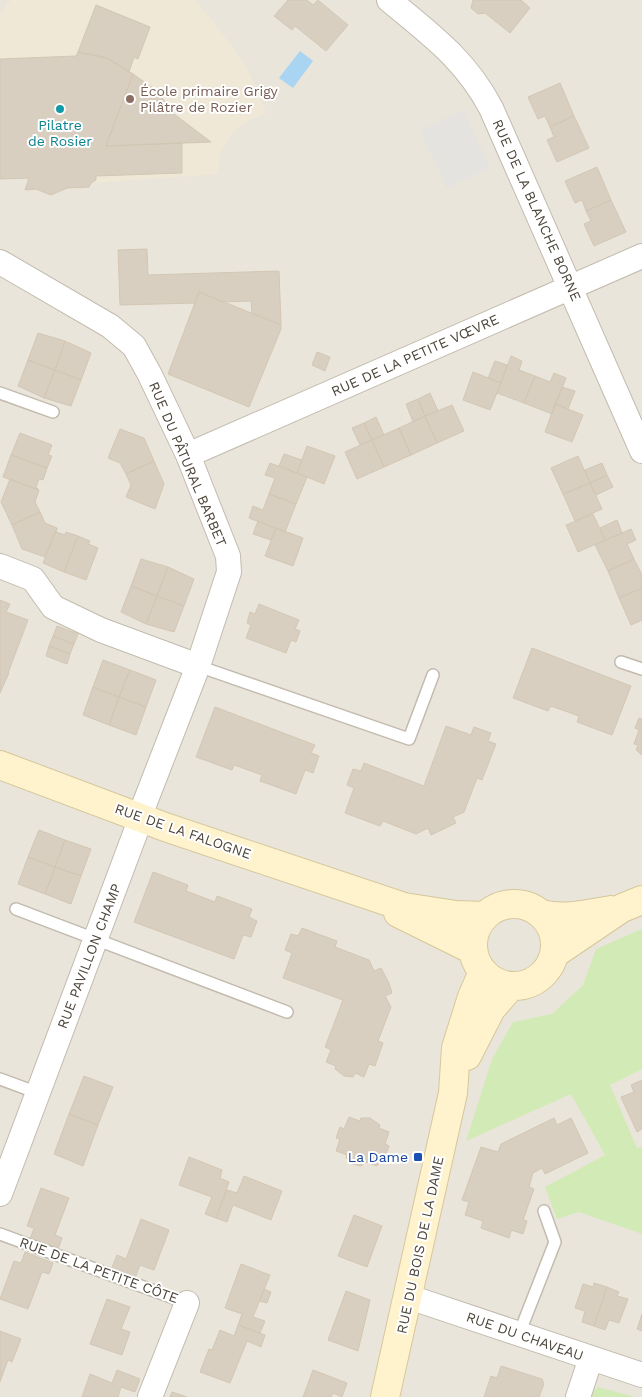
<svg xmlns="http://www.w3.org/2000/svg" width="642" height="1397" font-family="'Work Sans',sans-serif">
<style>
.residential{fill:#eae5da}
.education{fill:#efe8d6}
.green{fill:#d2eab5}
.parking{fill:#e5e3e0}
.water{fill:#a9d4f2}
.building{fill:#d8cfc1;stroke:#d3c7b4}
.lines{fill:none;stroke-linecap:round;stroke-linejoin:round}
.lane-casing{stroke:#c2bbae;stroke-width:14}
.street-casing{stroke:#c2bbae;stroke-width:26}
.secondary-casing{stroke:#d6c79b;stroke-width:30}
.lane{stroke:#fff;stroke-width:11}
.street{stroke:#fff;stroke-width:24}
.secondary{stroke:#fff3cd;stroke-width:28}
.education-dot{fill:#8d6e63;stroke:#fff;stroke-width:2}
.culture-dot{fill:#0f9aa8;stroke:#fff;stroke-width:2}
.transit-dot{fill:#1a4fb4;stroke:#fff;stroke-width:2}
.labels{text-anchor:middle;stroke-width:4;stroke-linejoin:round;paint-order:stroke}
.education-label{font-size:14px;fill:#785e54;stroke:#fff;text-anchor:start}
.culture-label{font-size:14px;fill:#0d838f;stroke:#fff}
.street-label{font-size:14px;fill:#4b4439;stroke:#fff}
.transit-label{font-size:14px;fill:#164399;stroke:#fff;text-anchor:end}
</style>
<rect width="100%" height="100%" fill="#f6f3ec"/>
<path class="residential" d="M0 0H642V1397H0Z"/>
<path class="education" d="M11 0H194L215 24 240 58 255 84 266 113 249 120 232 133 220 152 218 174 91 183 89 187 67 188 51 195 36 189 25 190 29 178 0 179V13Z"/>
<path class="green" d="M642 929V1069L610 1085 637 1148 642 1147V1234L579 1212 557 1219 545 1187 605 1155 571 1094 466 1141 492 1059 513 1022 552 1014 583 985 596 949Z
M598 1387 635 1397H587Z"/>
<path class="parking" d="M463 110 490 168 447 188 420 130Z"/>
<path class="water" d="M300 51 313 61 293 88 279 78Z"/>
<path class="building" d="M288 0H307L313 5 318 0 348 25 326 51 295 26 292 30 274 16Z
M473 0H521L530 8 510 33 485 13 478 14 471 8Z
M96 5 150 27 138 59 134 57 129 72 107 58 78 52Z
M78 52 107 58 133 74 106 146 182 143V173L96 176V180L91 183 89 187 67 188 51 195 36 189 25 190 29 178 0 179V59L76 56Z
M133 74 157 91 174 114 211 142 106 146Z
M560 83 574 116 550 127 545 116 538 119 528 97Z
M574 116 589 148 557 162 547 140 554 137 550 127Z
M597 167 611 200 586 211 582 200 575 203 565 181Z
M611 200 626 232 594 246 584 224 591 221 586 211Z
M147 249 148 275 279 271 281 325 252 313 251 301 222 302 199 292 195 303 120 305 118 250Z
M199 292 281 325V329L249 407 168 374Z
M38 333 65 341 55 370 28 360Z
M65 341 91 353 81 380 55 370Z
M317 352 330 357 325 371 312 365Z
M511 356 522 361 519 370 535 376 524 403 497 393Z
M28 360 55 370 44 398 18 386Z
M495 361 507 365 501 383 488 378Z
M55 370 81 380 71 406 44 398Z
M473 372 501 383 490 410 463 400Z
M554 373 566 378 552 414 524 403 535 376 550 382Z
M562 387 575 391 568 409 555 404Z
M430 393 438 411 425 416 418 399Z
M418 399 425 416 413 422 406 404Z
M555 404 583 415 572 442 545 432Z
M452 405 464 431 437 443 425 416Z
M425 416 437 443 411 455 399 428Z
M376 417 384 435 372 440 364 423Z
M364 423 372 440 360 445 352 428Z
M399 428 411 455 384 467 372 440Z
M120 429 144 438 154 461 126 474 120 463 108 458Z
M20 433 52 445 48 455 52 456 47 468 11 455Z
M372 440 384 467 357 479 345 452Z
M307 446 335 456 324 484 297 473Z
M284 454 302 460 297 473 279 466Z
M11 455 47 468 43 480 39 479 36 487 39 490 3 477Z
M578 456 590 483 563 494 551 468Z
M154 461 164 484 155 509 126 497 131 485 126 474Z
M270 463 307 477 296 504 269 494 275 478 265 475Z
M602 463 607 475 590 483 585 470Z
M607 475 613 487 596 495 590 483Z
M10 479 39 490 35 502 40 512 12 525 1 502Z
M590 483 602 509 575 521 563 494Z
M269 494 296 504 285 532 249 518 253 506 263 510Z
M40 512 45 523 57 528 45 557 22 549 12 525Z
M593 514 605 540 578 552 566 525Z
M617 520 622 533 605 540 600 528Z
M258 521 276 528 271 540 253 534Z
M57 528 56 532 65 535 66 532 78 536 64 572 43 563Z
M276 528 303 538 293 566 265 556Z
M631 529 636 540 627 544 634 559 608 571 595 545Z
M78 536 90 541 88 544 98 548 86 580 64 572Z
M141 559 168 567 157 596 131 586Z
M634 559 642 575V588L619 598 608 571Z
M168 567 194 579 184 606 157 596Z
M131 586 157 596 146 624 121 612Z
M642 588V620L631 625 619 598Z
M157 596 184 606 174 632 146 624Z
M0 600 10 604 6 612 28 620 8 673H9L0 693Z
M259 604 299 620 295 629 300 631 296 642 291 640 286 653 246 638 251 625 247 623 250 612 255 614Z
M57 626 78 634 74 644 53 636Z
M53 636 74 644 70 654 49 646Z
M49 646 70 654 67 664 46 656Z
M532 648 631 686 612 735 577 722 579 716 551 706 548 711 513 698Z
M103 660 130 670 119 697 93 687Z
M130 670 156 680 146 707 119 697Z
M93 687 119 697 109 725 83 715Z
M119 697 146 707 136 735 109 725Z
M215 707 315 745 311 753 319 756 313 773 305 770 296 794 260 781 262 775 234 765 232 770 196 757Z
M639 718 642 719V755L636 750 638 745 634 744 639 730 635 728Z
M446 726 471 735 474 727 491 733 488 741 496 744 482 780 477 778 464 812 453 817 456 823 431 835 428 828 416 834 383 821 380 826 345 813 354 788 347 785 353 769 361 771 364 763 424 786Z
M39 830 65 840 55 867 28 857Z
M65 840 91 849 81 876 55 867Z
M28 857 55 867 45 894 18 884Z
M55 867 81 876 71 904 45 894Z
M153 872 188 885 186 891 215 902 217 896 252 909 249 917 257 921 251 937 243 935 234 959 134 922Z
M302 928 337 941 335 947 369 960 374 971 381 968 389 983 392 993 385 996 391 1007 378 1041 383 1043 375 1066 369 1064 364 1077 355 1073 353 1077 344 1076 335 1069 336 1066 326 1062 331 1050 325 1047 343 1000 283 978 292 953 285 950 291 934 298 936Z
M84 1076 113 1087 98 1125 69 1114Z
M642 1080V1129L637 1132 621 1097 634 1092 631 1085Z
M69 1114 98 1125 83 1166 54 1154Z
M349 1117 360 1121 361 1118H370L380 1125 379 1128 389 1132 385 1144 389 1146 385 1156 381 1155 377 1166 366 1162 361 1166 353 1164 346 1158 347 1155 336 1151 340 1139 336 1138 340 1127 344 1129Z
M554 1118 557 1125 571 1118 588 1153 545 1174 542 1168 533 1173 529 1187 534 1189 523 1220 527 1221 523 1234 511 1230 509 1238 481 1228 483 1221 465 1215 469 1202 462 1200 481 1147 498 1152 501 1144Z
M189 1157 222 1170 220 1178 229 1182 216 1218 205 1214 212 1197 179 1185Z
M244 1176 282 1191 271 1220 233 1205 227 1222 216 1218 227 1190 237 1193Z
M41 1188 69 1198 55 1235 62 1238 58 1249 30 1239 34 1228 27 1226Z
M354 1215 382 1226 367 1267 338 1256Z
M141 1219 169 1230 154 1270 140 1265 135 1278 111 1270 117 1255 126 1259Z
M25 1252 53 1263 49 1274 42 1272 28 1309 0 1299 14 1261 21 1263Z
M241 1264 270 1275 253 1317 265 1321 260 1333 238 1325 242 1314 225 1308Z
M594 1283 607 1287 594 1326 582 1322 585 1311 575 1308 583 1284 593 1287Z
M607 1287 619 1292 617 1296 628 1299 619 1323 609 1320 605 1330 594 1326Z
M264 1289 271 1292 267 1303 260 1301Z
M346 1291 370 1300 358 1351 328 1340Z
M107 1299 130 1307 121 1329 130 1332 122 1355 90 1344Z
M642 1314V1331L637 1329Z
M238 1325 265 1335 261 1347 247 1341 230 1383 200 1372 209 1349 212 1350 220 1330 234 1336Z
M0 1331 21 1339 12 1362 8 1360 0 1382Z
M501 1366 542 1379 544 1384 539 1397H484L491 1376 497 1378Z
M117 1370 140 1379 135 1392 121 1387 118 1397H82L90 1374 112 1383Z
M313 1370 347 1383 342 1397 333 1393 331 1397H303Z
M172 1392 187 1397H170Z"/>
<g class="lines">
<g class="lane-casing">
<path id="lane" d="M0 393 53 412
M621 662 642 669
M198 666 409 739 433 675
M16 909 287 1012
M0 1079 38 1093
M0 1234 187 1303
M519 1334 555 1242 544 1211"/>
</g>
<g class="street-casing">
<path id="street" d="M389 0C431 35 465 59 491 108L642 451
M0 262 110 326 134 346 150 375 188 455 228 556 229 572 198 666 144 805 136 831 0 1194
M188 455 642 256
M0 566 33 579 53 607 101 630 198 666
M409 1297 642 1375
M150 1397 187 1303
M578 1397 591 1358"/>
</g>
<g class="secondary-casing">
<path id="secondary" d="M0 765 165 827 404 907 456 915 484 916
M473 945a41 41 0 1 1 82 0a41 41 0 1 1-82 0Z
M398 913 473 950
M541 914C565 920 587 914 611 910
M554 954 622 908 642 900
M467 1056 491 1009 511 986
M385 1397 453 1093 456 1048 472 997 483 972"/>
</g>
<use href="#lane" class="lane"/>
<use href="#street" class="street"/>
<use href="#secondary" class="secondary"/>
</g>
<circle class="education-dot" cx="130" cy="99" r="5"/>
<circle class="culture-dot" cx="60" cy="109" r="5"/>
<rect class="transit-dot" x="413" y="1152" width="10" height="10" rx="2.5"/>
<g class="labels">
<g class="education-label">
<text x="140" y="96">École primaire Grigy<tspan x="140" dy="16">Pilâtre de Rozier</tspan></text>
</g>
<g class="culture-label">
<text x="60" y="130">Pilatre<tspan x="60" dy="16">de Rosier</tspan></text>
</g>
<g class="street-label">
<text transform="translate(537 210) rotate(66)" y="5">RUE DE LA BLANCHE BORNE</text>
<text transform="translate(415 355) rotate(-24)" y="5">RUE DE LA PETITE VŒVRE</text>
<text transform="translate(188 464) rotate(67)" y="5">RUE DU PÂTURAL BARBET</text>
<text transform="translate(183 831) rotate(19)" y="5">RUE DE LA FALOGNE</text>
<text transform="translate(89 956) rotate(-69)" y="5">RUE PAVILLON CHAMP</text>
<text transform="translate(420 1245) rotate(-78)" y="5">RUE DU BOIS DE LA DAME</text>
<text transform="translate(99 1270) rotate(20)" y="5">RUE DE LA PETITE CÔTE</text>
<text transform="translate(525 1336) rotate(19)" y="5">RUE DU CHAVEAU</text>
</g>
<g class="transit-label">
<text x="408" y="1162">La Dame</text>
</g>
</g>
</svg>
